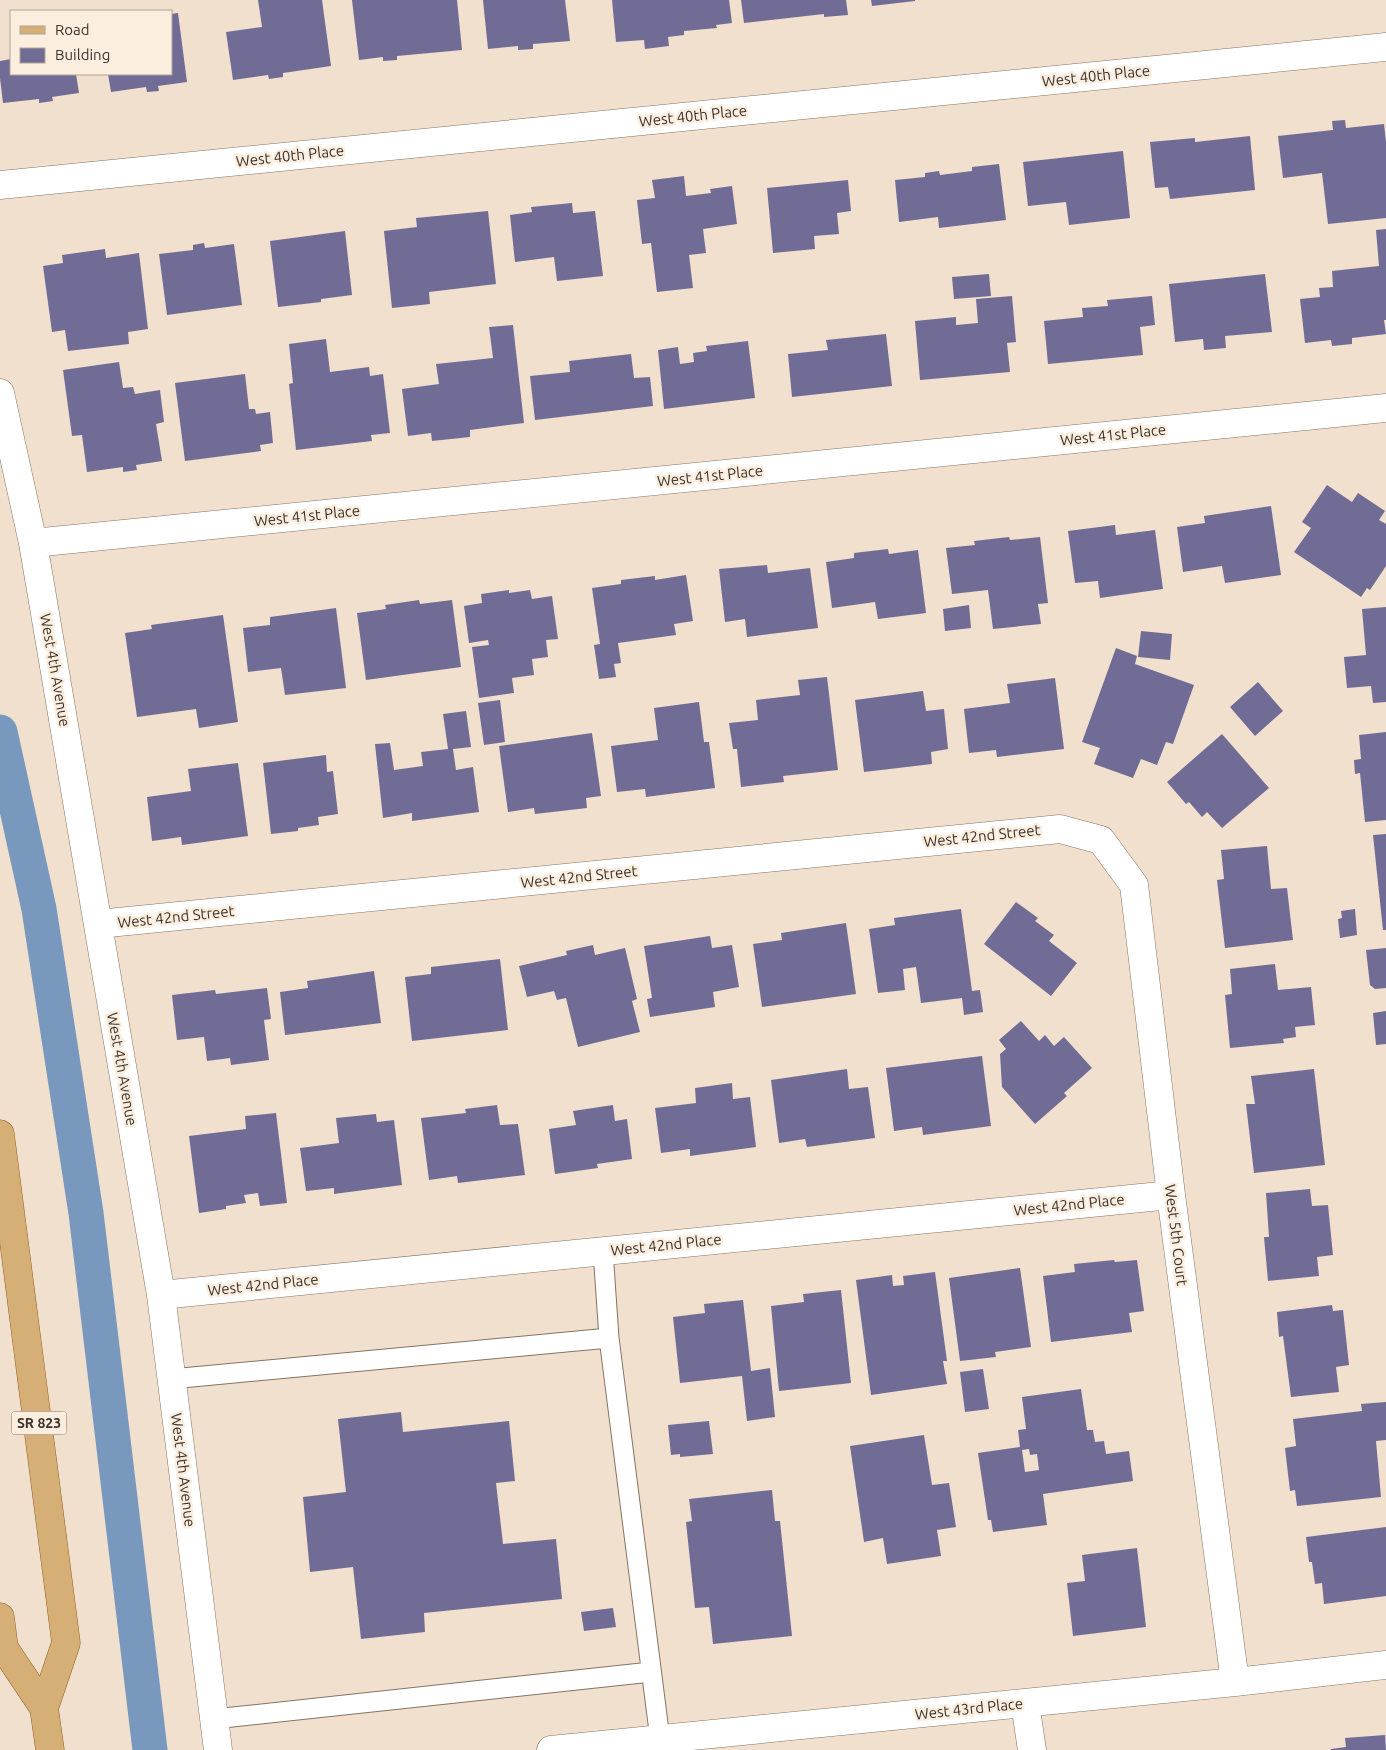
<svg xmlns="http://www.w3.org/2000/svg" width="1386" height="1750" font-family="Ubuntu,sans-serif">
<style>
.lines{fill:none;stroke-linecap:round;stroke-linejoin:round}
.canal{stroke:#7899bd;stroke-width:35}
.building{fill:#706c96;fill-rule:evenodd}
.service-casing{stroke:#847464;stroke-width:21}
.minor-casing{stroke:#847464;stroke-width:29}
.primary-casing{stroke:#8e6122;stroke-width:29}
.service{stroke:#fff;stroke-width:19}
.minor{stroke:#fff;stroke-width:28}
.primary{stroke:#d6af77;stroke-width:28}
.labels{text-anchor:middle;stroke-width:5;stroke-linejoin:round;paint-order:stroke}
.shield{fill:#fceedf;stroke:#746b62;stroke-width:1}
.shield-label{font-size:14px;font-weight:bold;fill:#3a332c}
.street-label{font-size:15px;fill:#3a332c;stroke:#fceedf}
</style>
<rect width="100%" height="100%" fill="#f2e0ce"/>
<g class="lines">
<path class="canal" d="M0 732 39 909 86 1213 150 1750"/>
</g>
<path class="building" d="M258 0H322L331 66 283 73V77L269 79 268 75 233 80 226 32 262 27Z
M352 0H457L462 50 397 56V60L383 61V57L359 60Z
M483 0H565L570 41 533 44V49L518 50V46L488 49Z
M612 0H729L732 23 716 25 717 28 684 31V35L668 37 669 46 645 49 644 40 616 42Z
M741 0H846L848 15 824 17V14L744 23Z
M871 0H915V1L872 6Z
M178 13 187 82 158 86 159 91 147 92 146 87 111 92 108 74H171V14Z
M11 59V74H76L79 93 52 97 53 101 39 103V99L3 103 0 78V61Z
M1345 120 1346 128 1384 124 1386 142V218L1328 224 1322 173 1283 178 1278 136 1333 130 1332 121Z
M1250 136 1255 190 1170 199 1168 187 1155 188 1150 142 1195 138V142Z
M1123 151 1130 218 1069 225 1066 202 1028 206 1023 162Z
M999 164 1006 220 939 228 938 217 899 222 895 180 925 177V173L939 171 940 175 972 171V167Z
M684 176 686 196 711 193 710 189 732 186 737 224 703 229 706 253 689 255 693 288 657 292 651 243 642 244 637 200 655 198 652 180Z
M848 180 851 211 837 213 839 234 814 236 815 249 773 253 767 188Z
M572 203 573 213 595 211 603 276 557 281 554 257 515 262 510 215 532 212 531 207Z
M488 211 496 284 429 292 430 304 392 308 384 231 417 227 416 218Z
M1386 229V320H1384L1386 334 1352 338V344L1332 346 1331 340 1305 343 1300 299 1320 297 1319 288 1333 287 1332 271 1379 266 1376 230Z
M345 231 352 295 321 299V302L278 307 270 241Z
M204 243 205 248 234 244 242 305 167 315 159 254 193 250V245Z
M105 249 106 258 139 253 148 329 128 332 129 344 68 351 65 330 52 332 43 266 63 263 62 255Z
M989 274 991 296 954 299 952 277Z
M1265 274 1272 332 1225 336 1226 348 1204 350 1203 339 1175 342 1169 284Z
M1012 296 1016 342 1007 343 1010 372 920 380 915 321 956 317V325L978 323 976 299Z
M1152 296 1155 325 1140 327 1143 355 1048 364 1044 321 1083 317 1082 308 1108 306 1107 300Z
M513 325 524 423 470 430V437L432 441 431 433 408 436 402 389 439 384 436 364 493 358 489 327Z
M886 334 892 386 792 397 788 354 828 350 826 340Z
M326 339 330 372 369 367 370 376 383 374 390 433 371 435 372 441 296 450 289 384 293 383 289 344Z
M748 341 755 398 664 409 658 350 678 347 680 364 694 362 693 353 707 351 706 346Z
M631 354 634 378 650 377 653 406 535 420 530 376 570 372 569 361Z
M119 362 123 388 133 387 135 394 160 390 164 422 156 424 162 461 136 465 137 470 123 472V467L87 472 82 435 72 436 63 370Z
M245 374 249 409H255L256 414 270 412 273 443 260 445 261 451 185 461 175 383Z
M1327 485 1352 502 1358 493 1385 511 1379 520 1386 524V566L1370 590 1367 588 1361 597 1294 552 1311 528 1302 522Z
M1271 506 1281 575 1225 583 1222 566 1183 572 1177 527 1205 523 1204 516Z
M1115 525 1116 535 1155 530 1163 589 1100 598 1098 581 1075 583 1068 531Z
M1009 537 1010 540 1040 537 1048 603 1038 604 1041 624 993 629 988 590 952 594 946 548 975 545 974 541Z
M888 549 889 554 918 550 926 613 878 619 875 602 832 608 826 562 854 558V553Z
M767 565 768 573 810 568 818 628 747 637 745 619 725 622 719 569Z
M686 575 693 621 674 624 676 635 618 643 621 663 614 664 616 677 599 679 594 645 600 644 592 588 621 584V580L655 576V580Z
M509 590V593L530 590 532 599 552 596 558 639 546 640 548 657 532 659 534 675 512 678 514 693 479 698 472 647 489 645 488 640 469 643 464 606 482 603 481 594Z
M419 600 420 604 452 600 461 667 366 680 357 613 386 609 385 605Z
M969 605 971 628 945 631 943 609Z
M1386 607V702L1373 703 1371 686 1347 688 1344 657 1366 655 1362 609Z
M336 608 346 688 285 695 281 668 248 672 243 628 270 625V617Z
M223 615 238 722 199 728 196 709 137 717 125 633 152 629 151 625Z
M1141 631 1172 634 1170 660 1138 657Z
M1116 648 1137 656 1135 664 1194 685 1173 744 1166 742 1157 765 1141 759 1133 778 1094 764 1100 748 1082 742Z
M827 677 838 770 783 776 784 782 741 787 737 749H733L729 723 758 720 756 700 800 695 798 680Z
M1055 678 1064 749 997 757 996 750 969 753 964 709 1010 703 1007 684Z
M1258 682 1283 711 1255 736 1230 707Z
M923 691 926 711 944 709 948 749 931 752 932 764 864 772 855 700Z
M500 700 505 742 484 745 478 703Z
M699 702 704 742H709L715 788 646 797 645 789 617 792 611 746 658 740 654 708Z
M466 711 471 747 453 749 456 770 473 767 479 812 412 821V813L383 818 375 744 390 743 394 770 423 766 421 752 448 749 443 714Z
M1386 732V820L1365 822 1360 773 1355 774 1354 760 1361 759 1359 735Z
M592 733 601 796 586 798 587 808 535 814 534 808 508 812 499 746Z
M1222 734 1269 788 1222 828 1207 812 1202 817 1189 802 1186 804 1167 782Z
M326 755 327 772 333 771 338 814 318 817 319 825 298 828V831L271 834 263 763Z
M238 763 248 836 182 845 181 837 152 841 147 797 191 791 188 769Z
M1386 834V930H1383L1373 835Z
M1267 846 1271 889 1287 888 1293 940 1225 948 1217 880 1224 879 1221 850Z
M1016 902 1038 918 1035 921 1054 935 1049 941 1077 963 1051 996 984 944Z
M961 909 972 991 980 990 983 1012 964 1015 962 998 921 1003 916 967 903 969 905 990 878 993 869 929 895 925 894 918Z
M1355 909 1357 935 1340 938 1338 919 1342 918 1341 911Z
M846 923 856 994 762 1007 753 944 782 940 781 933Z
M710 936 712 948 732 945 739 987 713 992 715 1007 650 1017 647 999 652 998 644 946Z
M593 945 595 955 625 948 637 999 632 1001 640 1032 578 1047 566 998 557 1000 554 991 527 997 519 966 567 955 566 951Z
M1386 948V988L1375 989 1370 985 1366 950Z
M500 959 508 1030 412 1041 405 977 431 974V967Z
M1275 964 1278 990 1311 987 1315 1025 1295 1027 1296 1037 1283 1039 1284 1043 1230 1048 1225 995 1232 994 1230 969Z
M374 971 381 1023 285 1035 280 992 308 988 307 981Z
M267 988 271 1019 264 1020 269 1060 231 1065 230 1058 207 1061 204 1037 177 1040 172 995 215 990 216 994Z
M1386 1011V1044L1376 1045 1373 1013Z
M1021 1021 1039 1041 1045 1035 1054 1046 1064 1037 1092 1068 1064 1093 1067 1096 1035 1124 1002 1087 1000 1054 1006 1049 999 1040Z
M982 1056 991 1126 923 1135 922 1127 894 1131 886 1068Z
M847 1069 849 1089 868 1087 875 1138 807 1147 805 1139 779 1143 771 1080Z
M1314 1069 1325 1165 1254 1173 1246 1104H1255L1251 1076Z
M732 1083 733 1099 750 1097 756 1147 690 1156V1149L661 1153 655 1108 696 1103 695 1088Z
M497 1105 500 1125 518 1124 525 1175 458 1183 457 1176 429 1180 421 1118 466 1113 465 1109Z
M613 1105 615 1121 627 1119 632 1159 597 1164 598 1168 555 1174 549 1129 576 1125 573 1111Z
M276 1113 287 1203 260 1206 258 1193 244 1195 246 1203 226 1206V1209L199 1213 189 1136 246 1129 245 1116Z
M376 1114 377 1122 394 1120 402 1185 334 1194V1188L306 1191 300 1148 339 1143 336 1118Z
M1310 1189 1312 1206 1328 1205 1333 1255 1317 1257 1319 1276 1268 1281 1264 1237H1269L1266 1193Z
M1114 1260 1115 1262 1137 1260 1144 1311 1129 1313 1132 1332 1051 1342 1043 1276 1075 1272 1074 1264Z
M1020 1268 1031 1347 995 1352 996 1357 960 1361 949 1278Z
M935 1272 947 1361H943L947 1384 871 1395 856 1280 892 1275 893 1286 904 1285 903 1276Z
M841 1290 851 1383 779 1391 771 1306 804 1302 803 1294Z
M743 1300 751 1371 770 1368 775 1417 747 1421 742 1376 680 1383 673 1317 705 1313 704 1304Z
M1332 1305 1333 1311 1343 1310 1349 1365 1336 1367 1339 1392 1291 1397 1283 1336 1279 1337 1277 1312Z
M983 1369 989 1409 965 1412 960 1372Z
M1081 1389 1087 1430H1093L1095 1442 1104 1441 1106 1454 1129 1451 1133 1481 1043 1494 1047 1525 993 1532 991 1520H988L978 1453 1020 1447 1018 1430 1026 1429 1022 1397ZM1029 1449 1030 1455 1037 1454 1039 1470 1025 1472 1022 1450Z
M1386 1402V1440L1376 1441 1381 1497 1297 1506 1295 1490 1290 1491 1285 1448 1296 1446 1293 1419 1362 1411 1361 1404Z
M401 1412 403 1432 509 1421 515 1481 496 1483 503 1544 556 1539 562 1599 424 1613 425 1632 361 1639 353 1567 310 1572 303 1497 346 1492 338 1419Z
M709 1421 713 1454 680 1457V1454L671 1455 668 1425Z
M924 1435 932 1485 949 1483 956 1527 937 1530 941 1556 887 1564 883 1538 864 1542 850 1446Z
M772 1490 775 1521H780L792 1636 713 1644 709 1607 695 1608 686 1522 692 1521 689 1499Z
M1386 1527V1596L1324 1604 1322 1583 1315 1584 1312 1562H1309L1306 1537Z
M1137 1548 1146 1627 1073 1636 1067 1583 1085 1581 1082 1555Z
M613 1608 616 1627 584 1631 581 1612Z
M1385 1735 1386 1750H1331V1749L1346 1747 1345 1738Z"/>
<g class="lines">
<g class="service-casing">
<path id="service" d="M603 1251 609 1338 660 1739
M171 1379 609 1338
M214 1719 651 1672"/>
</g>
<g class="minor-casing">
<path id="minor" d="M0 185 1386 47
M0 393 33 543 161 1295 218 1750
M33 543 1386 408
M98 924 1060 829 1101 840 1134 885 1171 1195 1235 1682
M161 1295 1171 1195
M1025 1703 1032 1750
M551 1750 1235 1682 1386 1665"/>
</g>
<g class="primary-casing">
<path id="primary" d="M0 1134 66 1643 44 1708
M0 1617 4 1648 44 1708 50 1750"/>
</g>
<use href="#service" class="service"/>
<use href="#minor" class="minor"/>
<use href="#primary" class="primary"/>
</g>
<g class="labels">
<rect class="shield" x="11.5" y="1411.5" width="55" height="23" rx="4"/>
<g class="shield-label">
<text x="39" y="1428">SR 823</text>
</g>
<g class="street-label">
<text transform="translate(1096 76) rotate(-6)" y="5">West 40th Place</text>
<text transform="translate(693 116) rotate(-6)" y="5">West 40th Place</text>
<text transform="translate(290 156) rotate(-6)" y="5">West 40th Place</text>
<text transform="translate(1113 435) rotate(-6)" y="5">West 41st Place</text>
<text transform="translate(710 476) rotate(-6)" y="5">West 41st Place</text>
<text transform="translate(307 516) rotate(-6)" y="5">West 41st Place</text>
<text transform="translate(55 670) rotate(80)" y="5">West 4th Avenue</text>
<text transform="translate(982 836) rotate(-6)" y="5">West 42nd Street</text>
<text transform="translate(579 877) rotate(-6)" y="5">West 42nd Street</text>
<text transform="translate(176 917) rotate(-6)" y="5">West 42nd Street</text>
<text transform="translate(122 1069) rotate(80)" y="5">West 4th Avenue</text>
<text transform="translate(1069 1205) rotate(-6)" y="5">West 42nd Place</text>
<text transform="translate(1176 1235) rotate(83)" y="5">West 5th Court</text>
<text transform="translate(666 1245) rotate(-6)" y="5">West 42nd Place</text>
<text transform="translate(263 1285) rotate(-6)" y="5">West 42nd Place</text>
<text transform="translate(183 1470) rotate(83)" y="5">West 4th Avenue</text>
<text transform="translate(969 1709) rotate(-6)" y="5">West 43rd Place</text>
</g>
</g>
<rect x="10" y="10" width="162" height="65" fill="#fceedf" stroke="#aea397"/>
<rect x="20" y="26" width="25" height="8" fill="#d6af77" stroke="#aea397"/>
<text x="55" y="35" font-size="15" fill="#3a332c">Road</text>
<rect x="20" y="48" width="25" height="15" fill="#706c96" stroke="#aea397"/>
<text x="55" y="60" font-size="15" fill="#3a332c">Building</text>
</svg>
